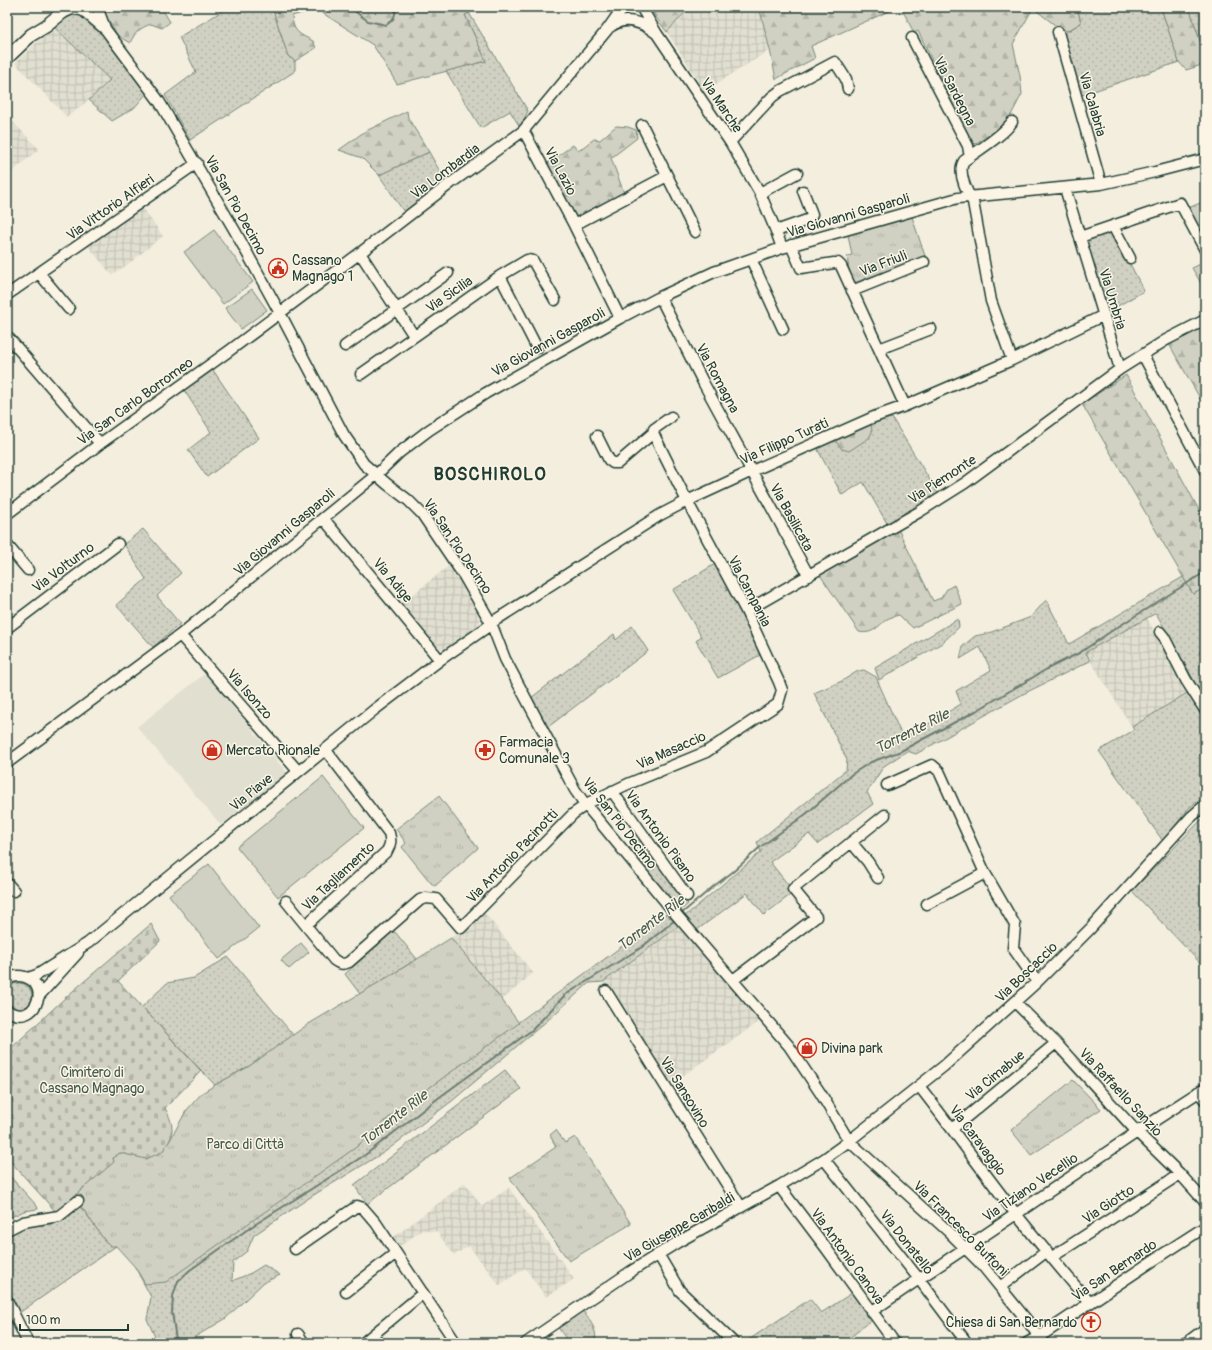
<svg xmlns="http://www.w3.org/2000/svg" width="1212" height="1350" font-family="Pangolin,sans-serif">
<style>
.built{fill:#e1dfd0}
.industrial{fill:url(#industrial-grid)}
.grass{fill:url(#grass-dots);stroke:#78877b}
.forest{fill:url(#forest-firs);stroke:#78877b}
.cemetery{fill:url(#cemetery-stones);stroke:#78877b}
.park{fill:url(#park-tufts);stroke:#78877b}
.garden{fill:#d0d1c2;stroke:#78877b}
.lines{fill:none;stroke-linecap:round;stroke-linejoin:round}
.stream{stroke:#6c7d72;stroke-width:2}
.minor-casing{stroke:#1f3d34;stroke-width:13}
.major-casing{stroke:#1f3d34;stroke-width:15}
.minor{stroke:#fcf5e5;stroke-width:10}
.major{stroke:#fcf5e5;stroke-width:12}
.labels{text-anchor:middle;stroke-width:3;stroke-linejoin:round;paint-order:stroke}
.street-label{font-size:14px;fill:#1f3d34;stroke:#fcf5e5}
.poi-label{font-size:14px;fill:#1f3d34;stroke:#fcf5e5;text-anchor:start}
.park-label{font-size:14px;fill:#425b50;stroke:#fcf5e5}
.water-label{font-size:15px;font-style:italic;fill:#465d53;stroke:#fcf5e5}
.district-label{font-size:18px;font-weight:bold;letter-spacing:1px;fill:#1f3d34;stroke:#fcf5e5}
</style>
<defs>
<pattern id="industrial-grid" width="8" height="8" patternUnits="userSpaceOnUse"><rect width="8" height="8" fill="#e1dfd0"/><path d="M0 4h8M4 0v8" fill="none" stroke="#c1c0b3"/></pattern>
<pattern id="grass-dots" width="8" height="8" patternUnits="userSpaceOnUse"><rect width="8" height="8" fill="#d0d1c2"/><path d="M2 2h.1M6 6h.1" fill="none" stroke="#b2b4a7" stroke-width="1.8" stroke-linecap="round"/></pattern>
<pattern id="forest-firs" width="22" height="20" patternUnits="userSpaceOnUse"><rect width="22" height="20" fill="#d0d1c2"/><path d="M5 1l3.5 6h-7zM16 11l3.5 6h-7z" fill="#b2b4a7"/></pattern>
<pattern id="cemetery-stones" width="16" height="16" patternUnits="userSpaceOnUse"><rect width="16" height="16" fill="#d0d1c2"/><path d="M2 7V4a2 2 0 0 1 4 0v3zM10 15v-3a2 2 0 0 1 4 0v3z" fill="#b2b4a7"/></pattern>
<pattern id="park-tufts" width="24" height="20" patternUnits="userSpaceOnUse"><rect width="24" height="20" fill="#d0d1c2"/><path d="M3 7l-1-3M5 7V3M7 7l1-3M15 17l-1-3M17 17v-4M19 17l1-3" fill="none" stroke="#b2b4a7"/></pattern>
</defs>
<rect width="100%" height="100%" fill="#f3eede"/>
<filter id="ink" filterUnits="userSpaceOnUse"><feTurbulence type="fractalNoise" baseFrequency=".025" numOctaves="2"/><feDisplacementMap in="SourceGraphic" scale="8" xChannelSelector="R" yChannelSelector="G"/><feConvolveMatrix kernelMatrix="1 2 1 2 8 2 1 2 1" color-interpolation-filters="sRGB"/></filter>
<g filter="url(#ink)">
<path class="built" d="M206 673 287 773 221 825 137 727Z"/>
<path class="industrial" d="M690 7H759L770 50 705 91 667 32Z
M54 26 110 80 89 100 67 117 15 63Z
M7 116 39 149 7 176Z
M141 206 163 236 127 265 112 275 87 245Z
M450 565 465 590 480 619V625L445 649H440L402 603Z
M1147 618 1187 693 1132 727 1085 652Z
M484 912 533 973 502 1000 451 938Z
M679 926 760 1021 671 1084 603 982Z
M465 1183 482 1206 509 1188 574 1279 546 1297 525 1268 499 1285 469 1246 454 1255 437 1232 422 1230 400 1246 394 1237Z"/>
<path class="grass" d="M229 7H272L288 56 295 61V71L190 140 165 95 196 72 179 37Z
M1077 7H1173L1162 11 1179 62 1082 95 1063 34 1081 23Z
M1189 7H1205V46L1202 48Z
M74 12C106 27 127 65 147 93L134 108 112 121 89 100 110 80 52 25Z
M469 13 528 111 520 127 510 111 481 128 446 71 486 61 465 15Z
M429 152 443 177V184L404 212 379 175Z
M1112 229 1144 291 1107 312 1085 239Z
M213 370 259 438 207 477 188 450 211 432 184 390Z
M892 418 939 495 888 525 863 482 842 495 818 450 821 445 871 423Z
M143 529 181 573 157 596 180 624 153 647 116 605 146 579 124 544Z
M715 564 746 620 760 655 718 678 696 641 701 636 673 590Z
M1183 577 1193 594 1205 588V649L1199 652 1205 661V700L1156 613 1086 652 1090 661 1023 694 916 754 907 751 884 766 867 792 873 804 818 844 809 834 770 862 794 892 764 915 747 893 697 930 685 916 761 852 757 842 846 770 847 760 814 693 842 681 858 671 864 670 876 677 901 734H912L961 704 956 691 991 670 980 647 960 659 963 646 975 636 989 633 1031 617 1046 600 1069 644Z
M958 619 959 627 942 643 879 680 875 668Z
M632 626 648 651 548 727 531 698 614 634 616 640Z
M1187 693 1205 720V796L1189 808 1163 841 1099 751 1134 730 1132 727Z
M1205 816V965L1203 966 1132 891Z
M642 837 688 904 680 911 629 848Z
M666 914 679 926 603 982 589 983 549 1019 452 1101 386 1151 312 1196 254 1235 247 1251 233 1262 232 1281 251 1273 264 1265 280 1275 263 1283 225 1319 188 1341V1343H155L156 1339 147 1319 151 1297 135 1267 355 1148 393 1114Z
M395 932 417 959 360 994 345 974 391 933Z
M228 957 294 1036 251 1065 215 1085 142 1007 167 983 194 978Z
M6 996a13 13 0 1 1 26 0a13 13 0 1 1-26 0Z
M505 1070 521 1089 367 1204 354 1185Z
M7 1173 37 1206 38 1209 24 1211 7 1219Z
M79 1207 83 1209 105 1241 116 1246 19 1313 7 1292V1237L19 1229 28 1226 51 1224 68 1218Z
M852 1293 872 1320 843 1343H744L810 1299 821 1313Z
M579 1311 584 1312C591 1323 598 1330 595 1343H569L557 1326Z"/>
<path class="forest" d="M101 7H161L170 22 162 28 151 24C140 28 135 32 130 43L118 36 104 13Z
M272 7H481L465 15 486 61 397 84 373 45 316 9 292 16C293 32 299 34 313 41L316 48 295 61 288 56Z
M648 7H690L667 32Z
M759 7H898L811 46 815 58 776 79 770 50Z
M901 7H1077L1081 23 1067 31 1055 25 1033 8 1013 44 1020 76 1022 94 1011 115 994 132 973 145 918 31 914 33Z
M1173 7H1189L1202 47 1205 46V64L1186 70 1179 62 1162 11Z
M407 111 408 118 429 152 379 175 362 158 339 150 364 132Z
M616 126 628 127 636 130 637 138 611 158 624 193 574 218 548 163 573 145 578 151 594 139 600 140Z
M1205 201V243L1186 209Z
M1205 262V290L1192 268Z
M1205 325V407L1169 344Z
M1126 375 1205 521V588L1193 594 1082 404Z
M871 423 872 432 869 438 849 451 842 449 834 439Z
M898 529 933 601 941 598 947 589 954 585 962 604 913 628 899 615C895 616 891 617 887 619 878 626 873 635 859 632L820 575Z"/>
<path class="cemetery" d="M151 924 160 941 118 981 201 1071 165 1108C168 1114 172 1121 172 1129 173 1142 159 1159 145 1159 137 1159 128 1155 120 1153L113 1158 115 1162 56 1212 11 1162 7 1161V1052L66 997Z"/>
<path class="park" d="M912 217 925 256 854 283 849 270 847 256 852 255 848 235Z
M439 796 478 848 435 886 431 883 402 847 406 843 396 829Z
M451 938 502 1000 519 1023 393 1114 355 1148 174 1276 166 1282 145 1284 135 1267 116 1246H111L105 1241 83 1209 73 1197 114 1162 113 1158 120 1153 146 1159 162 1152 169 1142 186 1111 202 1093 215 1085 248 1067 307 1025 393 974Z
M1073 1080 1101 1109 1031 1155 1011 1130Z
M556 1130 565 1143 575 1137 631 1224 569 1261 510 1178 556 1147 550 1135Z"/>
<path class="garden" d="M214 230 253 282 223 304 184 252Z
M252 289 267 310 241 329 225 308Z
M323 777 364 828 278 897 237 847Z
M209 864 259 928 219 959 169 895Z
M301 943 309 952 289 969 281 960Z"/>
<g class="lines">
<path class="stream" d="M349 7 368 21 386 25C394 19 395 18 396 7
M915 7 938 10 945 7
M1015 7 1018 8 1021 7
M681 914 714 886 734 871 759 848 806 814 852 774 871 762 901 751 925 738 976 711 1047 669 1081 652 1113 630 1205 572
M175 1343 176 1340 172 1312 173 1296 178 1281 190 1270 251 1227 365 1155 441 1096 532 1030 565 995 642 947 676 919"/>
<g class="minor-casing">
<path id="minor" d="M97 7 105 28
M641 7 657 34 730 142 760 193 776 231 782 248
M63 13 72 9 81 10 85 12 106 30 159 101 235 231 280 313 344 435 364 464 387 484 408 500 422 514 464 576 491 623 505 659 548 740 575 790 585 804 674 912 789 1046 821 1094 849 1141 949 1232 982 1265 1030 1324 1043 1343
M610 27C625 15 643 23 656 33
M1058 32 1101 184
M912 38 968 146 970 157
M1012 122C1003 136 978 150 964 161 957 172 967 192 973 202L991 301 1012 360
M642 125 695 232
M523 131 526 135 574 225 620 318
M730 142 772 97 780 91 835 62 846 79 848 89
M1065 188 1120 369
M760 193 797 173
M574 225 667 176
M1113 226 1130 258
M776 231 810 219 812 214 803 191
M1080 237 1180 203 1205 250
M791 245 801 268 834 263H838L841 266 905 406
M360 253 414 336
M751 259 783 329
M39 273 69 309
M500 276 537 348
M852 291 924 262
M7 295 197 163
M660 297 704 384 809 576
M7 336 95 438 101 443
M345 346 448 273
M879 349 931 329
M1143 355 1205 471
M361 374 500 276 527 260 533 261 555 300
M597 436 609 460 613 463H618L653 433 654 429 671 417
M7 514 101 443 229 351 360 253 451 183 523 131 607 30 619 13 627 7
M323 518 440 660
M7 545 28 570
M746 611 919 512 965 483 1120 369 1166 340 1205 320
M7 628 118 544
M1160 632 1164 637 1186 680 1205 710
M180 635 298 771
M7 763 180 635 376 475 400 452 429 430 486 393 620 318 660 297 714 272 782 248 958 198 1101 184 1155 172 1205 159
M887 785 932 765 939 771 985 873 1015 925 1013 948 1037 982
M612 791 687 896
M851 842 868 862 878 878
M7 883 14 891
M286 901 334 960C340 964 343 965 349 962L420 900 425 898 436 899 461 928 573 814 590 802 628 784 706 752 778 704 782 690 779 682 746 611 687 501 653 433
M927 904 985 873
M306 925 387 851C391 844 391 840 389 833L325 749
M28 978 37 975 88 943 374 710 440 660 486 628 491 623 660 515 687 501 752 471 874 417 905 406 1012 360 1104 315
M7 980C12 976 18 975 25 977 53 986 33 1029 7 1010
M733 980 816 917 793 889 885 815
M606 991 741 1207
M39 996 78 953
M1015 1002 1056 1043 1137 1132 1180 1174 1205 1202
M919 1086C952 1128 983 1172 1016 1214 1040 1244 1065 1274 1090 1303
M1198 1092 1205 1100
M952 1129 1056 1043
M824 1159 919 1279 967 1343
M779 1186 826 1248 895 1343
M7 1230 23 1222 59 1216 78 1201
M295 1249 357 1206 363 1208 376 1223 456 1343
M658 1254 680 1291 734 1343
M1052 1257 1180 1174
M1000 1287 1047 1251
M346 1292 396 1253
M7 1300 28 1343
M871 1312 919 1279 1016 1214 1137 1132 1205 1088
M298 1334 304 1343
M363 1343 423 1293
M526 1343 630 1272 678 1242 779 1186 824 1159 849 1141 944 1066 1037 982 1090 929 1191 817 1205 805
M1027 1343 1045 1333 1154 1260 1205 1227
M1186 1343 1205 1329"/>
</g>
<g class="major-casing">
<path id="major" d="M7 58 31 35 46 26 69 7"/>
</g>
<use href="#minor" class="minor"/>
<use href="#major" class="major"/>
</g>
</g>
<defs>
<g id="civic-ring" transform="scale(1)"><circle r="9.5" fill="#fcf5e5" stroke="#c8321e" stroke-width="1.5"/><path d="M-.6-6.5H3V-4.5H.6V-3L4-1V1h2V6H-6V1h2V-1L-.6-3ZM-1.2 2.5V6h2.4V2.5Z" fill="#c8321e"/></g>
<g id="shop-ring" transform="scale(1)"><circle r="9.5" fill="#fcf5e5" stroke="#c8321e" stroke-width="1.5"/><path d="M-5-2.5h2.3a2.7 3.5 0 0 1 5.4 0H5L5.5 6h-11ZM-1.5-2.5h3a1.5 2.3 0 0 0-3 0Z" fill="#c8321e"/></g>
<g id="pharmacy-ring" transform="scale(1)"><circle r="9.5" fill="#fcf5e5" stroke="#c8321e" stroke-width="1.5"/><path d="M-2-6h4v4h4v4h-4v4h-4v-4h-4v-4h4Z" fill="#c8321e"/></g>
<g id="church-ring" transform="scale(1)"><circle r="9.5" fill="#fcf5e5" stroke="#c8321e" stroke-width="1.5"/><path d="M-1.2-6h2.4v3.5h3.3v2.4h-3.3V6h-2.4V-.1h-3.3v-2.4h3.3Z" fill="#c8321e"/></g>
</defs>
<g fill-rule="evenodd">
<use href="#civic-ring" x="278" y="268"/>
<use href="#shop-ring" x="212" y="750"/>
<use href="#pharmacy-ring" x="485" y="750"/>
<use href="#shop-ring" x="807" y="1048"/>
<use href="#church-ring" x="1091" y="1322"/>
</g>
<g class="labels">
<g class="street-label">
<text transform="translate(955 91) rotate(63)" y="5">Via Sardegna</text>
<text transform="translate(1093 104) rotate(74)" y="5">Via Calabria</text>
<text transform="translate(722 105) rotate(56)" y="5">Via Marche</text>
<text transform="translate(445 171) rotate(-37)" y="5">Via Lombardia</text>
<text transform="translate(561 171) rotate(62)" y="5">Via Lazio</text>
<text transform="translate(236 205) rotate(61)" y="5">Via San Pio Decimo</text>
<text transform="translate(110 207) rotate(-35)" y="5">Via Vittorio Alfieri</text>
<text transform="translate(848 215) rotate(-16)" y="5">Via Giovanni Gasparoli</text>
<text transform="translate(883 263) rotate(-21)" y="5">Via Friuli</text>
<text transform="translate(449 294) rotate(-35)" y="5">Via Sicilia</text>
<text transform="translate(1113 299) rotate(73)" y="5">Via Umbria</text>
<text transform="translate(548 342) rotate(-29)" y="5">Via Giovanni Gasparoli</text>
<text transform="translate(718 378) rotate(62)" y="5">Via Romagna</text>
<text transform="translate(135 401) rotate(-36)" y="5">Via San Carlo Borromeo</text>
<text transform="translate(784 441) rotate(-24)" y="5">Via Filippo Turati</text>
<text transform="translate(942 479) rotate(-33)" y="5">Via Piemonte</text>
<text transform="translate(792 517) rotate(61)" y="5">Via Basilicata</text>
<text transform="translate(284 532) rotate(-40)" y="5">Via Giovanni Gasparoli</text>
<text transform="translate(458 546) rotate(56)" y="5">Via San Pio Decimo</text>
<text transform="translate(63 567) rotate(-37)" y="5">Via Volturno</text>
<text transform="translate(393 580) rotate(50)" y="5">Via Adige</text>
<text transform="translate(750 591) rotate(63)" y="5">Via Campania</text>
<text transform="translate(250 694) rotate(49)" y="5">Via Isonzo</text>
<text transform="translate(671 750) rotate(-24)" y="5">Via Masaccio</text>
<text transform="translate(251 792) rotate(-39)" y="5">Via Piave</text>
<text transform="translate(620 823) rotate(52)" y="5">Via San Pio Decimo</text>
<text transform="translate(661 836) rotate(54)" y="5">Via Antonio Pisano</text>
<text transform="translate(512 856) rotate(-46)" y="5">Via Antonio Pacinotti</text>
<text transform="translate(338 876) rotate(-43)" y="5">Via Tagliamento</text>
<text transform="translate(1026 972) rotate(-44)" y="5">Via Boscaccio</text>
<text transform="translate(995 1075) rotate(-39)" y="5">Via Cimabue</text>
<text transform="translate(685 1092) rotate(58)" y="5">Via Sansovino</text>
<text transform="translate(1121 1092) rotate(47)" y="5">Via Raffaello Sanzio</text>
<text transform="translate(978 1140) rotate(53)" y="5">Via Caravaggio</text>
<text transform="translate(1030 1187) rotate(-34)" y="5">Via Tiziano Vecellio</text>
<text transform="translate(1108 1204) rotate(-33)" y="5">Via Giotto</text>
<text transform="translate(679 1227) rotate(-30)" y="5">Via Giuseppe Garibaldi</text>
<text transform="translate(961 1228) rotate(45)" y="5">Via Francesco Buffoni</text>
<text transform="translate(907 1242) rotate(52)" y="5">Via Donatello</text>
<text transform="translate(848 1256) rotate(54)" y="5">Via Antonio Canova</text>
<text transform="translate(1114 1270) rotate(-34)" y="5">Via San Bernardo</text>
</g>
<g class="poi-label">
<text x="292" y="265">Cassano<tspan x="292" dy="16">Magnago 1</tspan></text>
<text x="499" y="747">Farmacia<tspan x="499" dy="16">Comunale 3</tspan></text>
<text x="226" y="755">Mercato Rionale</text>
<text x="821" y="1053">Divina park</text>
<text x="1077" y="1327" text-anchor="end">Chiesa di San Bernardo</text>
</g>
<g class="park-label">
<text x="92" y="1077">Cimitero di<tspan x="92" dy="16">Cassano Magnago</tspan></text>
<text x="245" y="1149">Parco di Città</text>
</g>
<g class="water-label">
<text transform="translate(912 731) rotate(-27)" y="5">Torrente Rile</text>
<text transform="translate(651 923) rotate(-38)" y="5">Torrente Rile</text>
<text transform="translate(394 1118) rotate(-38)" y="5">Torrente Rile</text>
</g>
<g class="district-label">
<text x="490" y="480">BOSCHIROLO</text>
</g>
</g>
<rect width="1212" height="1350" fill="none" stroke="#fcf5e5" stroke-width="24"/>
<rect x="12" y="12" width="1188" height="1326" fill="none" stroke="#1f3d34" stroke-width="1.5" filter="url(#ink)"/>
<path d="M20 1324v6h108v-6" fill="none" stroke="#1f3d34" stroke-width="2"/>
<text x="26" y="1324" font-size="12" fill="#1f3d34" stroke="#fcf5e5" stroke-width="3" paint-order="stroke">100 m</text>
</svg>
